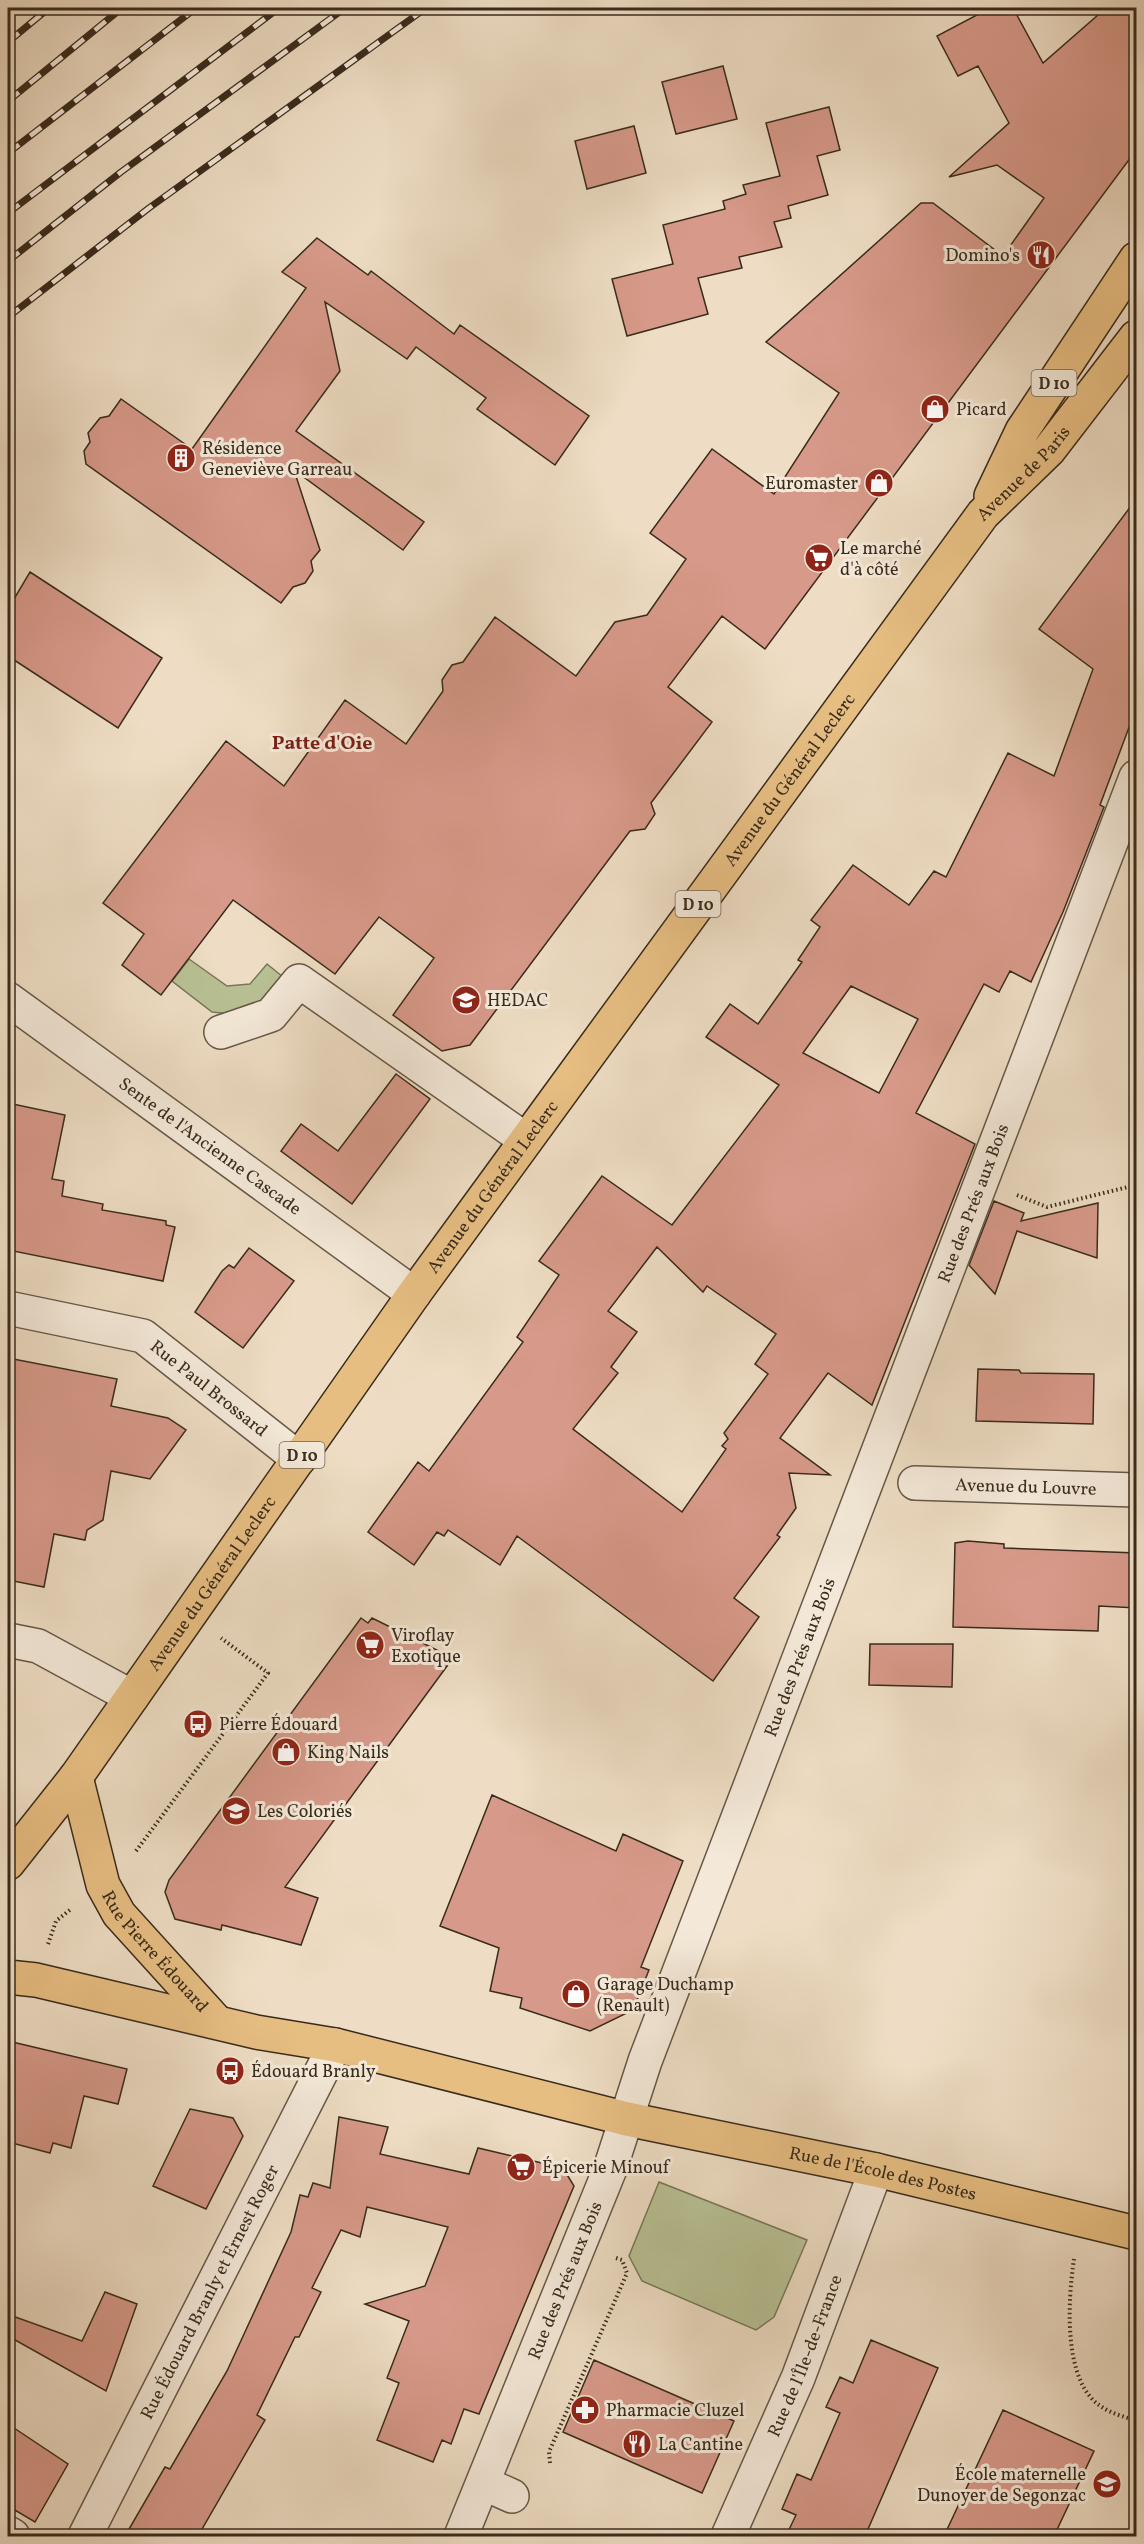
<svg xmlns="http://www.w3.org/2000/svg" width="1144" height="2544" font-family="Vollkorn,serif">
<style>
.green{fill:#b8c194;stroke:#787658;stroke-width:1.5}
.building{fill:#d79989;stroke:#392b1c;stroke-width:1.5;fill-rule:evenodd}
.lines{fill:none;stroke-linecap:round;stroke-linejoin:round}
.minor-casing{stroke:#665846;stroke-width:36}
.major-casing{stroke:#392b1c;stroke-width:36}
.path{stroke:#392b1c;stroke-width:4;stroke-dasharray:1.5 3;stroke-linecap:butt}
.minor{stroke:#f4e9d9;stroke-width:33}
.major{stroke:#e7be82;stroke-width:33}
.rail-casing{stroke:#392b1c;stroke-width:7}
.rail{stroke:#f4e9d9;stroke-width:4.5;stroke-dasharray:14;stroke-linecap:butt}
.labels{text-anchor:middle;stroke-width:6;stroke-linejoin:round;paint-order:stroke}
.shield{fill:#f4e9d9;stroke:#716455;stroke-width:1.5}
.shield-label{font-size:16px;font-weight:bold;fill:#392b1c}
.poi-label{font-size:18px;fill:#392b1c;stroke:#f4e9d9;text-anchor:start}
.street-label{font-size:18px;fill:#392b1c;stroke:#f4e9d9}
.neighbourhood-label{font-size:20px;font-weight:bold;fill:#7a1f14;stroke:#f4e9d9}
</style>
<rect width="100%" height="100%" fill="#eeddc4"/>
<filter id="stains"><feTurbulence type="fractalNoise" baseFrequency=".00333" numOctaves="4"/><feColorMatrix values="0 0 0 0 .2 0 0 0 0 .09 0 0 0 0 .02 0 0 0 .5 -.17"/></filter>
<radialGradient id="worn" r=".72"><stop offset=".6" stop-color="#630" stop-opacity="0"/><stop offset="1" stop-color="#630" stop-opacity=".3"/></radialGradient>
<path class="green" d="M189 959 227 986 250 984 267 964 288 981 268 1007 241 1015 212 1012 172 981Z
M659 2182 807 2240 774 2317 756 2330 642 2281 629 2256Z"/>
<path class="building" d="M990 8H1013L1043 63 1106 8H1137V149L765 649 722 616 668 687 712 722 651 803 655 814 645 829 630 831 470 1045 442 1051 393 1015 434 958 379 917 335 974 233 900 161 995 122 965 144 934 103 903 226 741 284 786 345 700 406 744 443 691 442 680 452 665 463 662 495 617 576 676 615 622 647 615 686 559 650 533 712 449 774 494 839 393 766 342 921 203H933L1003 256 1044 198 997 165 949 177 1009 123 978 66 958 76 937 36Z
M723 66 737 119 676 134 662 82Z
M829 107 840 150 817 156 828 195 788 206 791 218 774 222 782 247 739 257 742 268 698 278 708 314 627 336 612 279 673 264 663 225 725 209 723 201 746 194 743 185 780 176 766 123Z
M634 126 646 173 587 189 575 141Z
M317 238 368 275 371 271 454 334 460 325 589 416 555 465 477 409 486 398 416 347 407 359 325 302 340 371 296 431 424 522 403 550 294 470 320 550 311 561 313 571 305 583 293 587 281 603 86 464 84 451 90 442 88 433 100 418 109 416 121 399 192 449 306 288 282 272Z
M1137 498V706L1100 805 1104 807 1063 912 1031 982 1010 971 999 992 984 984 916 1113 975 1144 872 1405 828 1373 780 1438 830 1475 789 1473 796 1508 777 1535 780 1537 734 1598 759 1617 713 1681 517 1536 500 1565 448 1530 444 1536 437 1532 414 1565 368 1532 418 1462 429 1471 523 1342 517 1337 559 1275 539 1261 602 1176 672 1225 779 1085 706 1037 730 1004 758 1024 802 962 798 960 820 927 811 920 853 865 909 905 934 871 946 877 1008 753 1054 776 1093 669 1039 629ZM851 986 918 1019 879 1093 803 1053ZM657 1247 703 1292 707 1286 776 1334 755 1364 768 1374 724 1433 728 1439 722 1446 726 1449 682 1512 573 1429 618 1373 611 1367 637 1332 608 1311Z
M30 572 162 658 118 728 8 656V609Z
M396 1074 430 1099 352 1204 281 1151 301 1124 338 1151Z
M8 1103 65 1115 52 1179 64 1181 62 1196 103 1204 102 1210 166 1221V1225L175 1227 163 1281 8 1250 14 1205 8 1203Z
M994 1201 1024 1213 1021 1221 1098 1203 1097 1258 1017 1231 995 1294 969 1265Z
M249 1248 294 1281 243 1348 195 1312 222 1271 229 1265 234 1268Z
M8 1358 117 1379 111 1406 168 1418 186 1430 150 1479 111 1471 103 1520 87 1530 85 1540 54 1534 44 1587 8 1580Z
M978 1369 1019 1370 1021 1373 1094 1374 1093 1424 976 1421Z
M968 1541 1004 1544V1548L1137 1553V1608L1099 1606 1098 1631 953 1627 955 1543Z
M361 1618 368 1623 372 1618 445 1654 442 1659 450 1662 285 1887 318 1898 301 1945 222 1925 221 1930 175 1919 165 1892 169 1880Z
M870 1644H953L952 1687 869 1685Z
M492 1795 616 1851 623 1834 683 1861 641 1967 649 1970 633 2010 590 2031 520 2008 522 1998 490 1991 499 1948 440 1926Z
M8 2041 127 2069 118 2104 84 2096 71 2148 53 2143 50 2153 8 2142Z
M190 2109 233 2118 243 2136 206 2209 153 2186Z
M339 2117 388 2127 380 2154 469 2174 478 2148 563 2168 574 2186 479 2414 464 2409 451 2444 442 2440 433 2462 377 2440 399 2383 387 2378 409 2321 365 2304 425 2286 448 2227 367 2207 360 2237 341 2230 312 2288 321 2292 299 2337H295L257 2415 265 2420 198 2536H125L165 2467 170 2469 227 2371 291 2232 300 2195 308 2197 313 2183 330 2188Z
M105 2292 137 2304 106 2391 8 2336 10 2315 82 2341Z
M871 2340 938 2368 865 2536H786L796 2515 782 2509 797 2474 811 2480 840 2413 826 2407 840 2377 853 2383Z
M594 2360 734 2421 702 2493 563 2432Z
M1003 2410 1094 2451 1054 2536H944Z
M8 2424 68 2464 35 2522 8 2506Z"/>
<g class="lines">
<g class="minor-casing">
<g id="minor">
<path id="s1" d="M8 999 414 1294"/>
<path d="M221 1032 271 1015 299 981 526 1140"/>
<path id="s2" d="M8 1308 143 1336 299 1459"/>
<path id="s3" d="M915 1483 1136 1490"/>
<path d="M8 1640 38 1646 132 1697"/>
<path d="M483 2483 512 2496"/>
<path d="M8 2533 13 2536"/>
<path id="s4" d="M85 2536 335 2045"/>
<path id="s5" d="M461 2536 610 2169 645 2061 1136 777"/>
<path id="s6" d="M728 2536 798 2378 876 2170"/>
</g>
</g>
<g class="major-casing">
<g id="major">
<path d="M991 496 1022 431 1136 259"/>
<path id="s7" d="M76 1777 103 1885 119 1914 216 2021"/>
<path id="s8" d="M8 1863 76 1777 414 1294 983 514 1049 450 1136 337"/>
<path id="s9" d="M8 1977 36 1980 256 2032 335 2045 627 2119 876 2170 1136 2233"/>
</g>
</g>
<path class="path" d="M1017 1195 1047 1207 1136 1185
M136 1851 268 1673 221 1638
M48 1944 56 1921 71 1909
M1074 2259C1068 2299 1062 2383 1102 2407 1112 2414 1126 2417 1136 2421
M550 2463 549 2452 627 2273 622 2260 616 2258"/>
<use href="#minor" class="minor"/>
<use href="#major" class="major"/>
<g class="rail-casing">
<path id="rail" d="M8 42 49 8
M8 101 122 8
M8 153 196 8
M8 213 279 8
M8 261 121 172 345 8
M8 317 149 208 426 8"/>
</g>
<use href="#rail" class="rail"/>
</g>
<defs>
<g id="restaurant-disc" transform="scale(1.5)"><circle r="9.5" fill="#8f2418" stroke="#f4e9d9"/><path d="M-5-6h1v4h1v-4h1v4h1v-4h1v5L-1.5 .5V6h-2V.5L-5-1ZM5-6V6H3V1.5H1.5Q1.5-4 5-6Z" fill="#fff"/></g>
<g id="shop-disc" transform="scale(1.5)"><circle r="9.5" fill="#8f2418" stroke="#f4e9d9"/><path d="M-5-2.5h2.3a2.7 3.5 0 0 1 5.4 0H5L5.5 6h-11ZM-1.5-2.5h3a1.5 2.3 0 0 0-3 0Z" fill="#fff"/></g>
<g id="building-disc" transform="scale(1.5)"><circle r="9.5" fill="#8f2418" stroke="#f4e9d9"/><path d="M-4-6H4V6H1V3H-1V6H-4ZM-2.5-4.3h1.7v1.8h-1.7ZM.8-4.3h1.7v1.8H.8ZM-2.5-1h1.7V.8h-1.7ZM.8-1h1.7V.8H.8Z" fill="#fff"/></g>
<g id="supermarket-disc" transform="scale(1.5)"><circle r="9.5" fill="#8f2418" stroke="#f4e9d9"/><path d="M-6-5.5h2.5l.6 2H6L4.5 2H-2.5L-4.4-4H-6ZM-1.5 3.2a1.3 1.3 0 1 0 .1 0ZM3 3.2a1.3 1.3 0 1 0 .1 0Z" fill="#fff"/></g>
<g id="university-disc" transform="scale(1.5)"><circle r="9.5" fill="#8f2418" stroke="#f4e9d9"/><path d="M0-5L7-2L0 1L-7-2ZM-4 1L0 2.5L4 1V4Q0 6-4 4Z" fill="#fff"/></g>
<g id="bus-disc" transform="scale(1.5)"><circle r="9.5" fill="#8f2418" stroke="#f4e9d9"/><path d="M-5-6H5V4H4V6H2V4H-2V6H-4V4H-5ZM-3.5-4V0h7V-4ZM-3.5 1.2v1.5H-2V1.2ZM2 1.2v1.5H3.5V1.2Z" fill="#fff"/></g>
<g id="school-disc" transform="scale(1.5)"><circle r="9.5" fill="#8f2418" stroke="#f4e9d9"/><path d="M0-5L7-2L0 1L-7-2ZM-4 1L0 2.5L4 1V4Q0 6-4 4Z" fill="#fff"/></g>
<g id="pharmacy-disc" transform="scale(1.5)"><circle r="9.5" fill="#8f2418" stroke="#f4e9d9"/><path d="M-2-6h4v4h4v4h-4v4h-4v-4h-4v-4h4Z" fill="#fff"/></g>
</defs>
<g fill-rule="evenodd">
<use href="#restaurant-disc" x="1041" y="255"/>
<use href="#shop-disc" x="935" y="409"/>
<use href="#building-disc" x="181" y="458"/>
<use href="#shop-disc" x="879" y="483"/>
<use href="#supermarket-disc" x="819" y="558"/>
<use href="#university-disc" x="466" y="1000"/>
<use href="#supermarket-disc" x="370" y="1645"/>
<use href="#bus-disc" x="198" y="1724"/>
<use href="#shop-disc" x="286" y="1752"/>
<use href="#school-disc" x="236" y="1811"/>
<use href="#shop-disc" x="576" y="1994"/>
<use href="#bus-disc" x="230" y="2071"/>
<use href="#supermarket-disc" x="521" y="2167"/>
<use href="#pharmacy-disc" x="585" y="2410"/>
<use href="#restaurant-disc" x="637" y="2444"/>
<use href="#school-disc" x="1107" y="2484"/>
</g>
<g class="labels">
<g class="shield">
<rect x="1031.5" y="370" width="45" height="26" rx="4.5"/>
<rect x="675.5" y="891" width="45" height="26" rx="4.5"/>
<rect x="279.5" y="1442" width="45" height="26" rx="4.5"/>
</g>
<g class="shield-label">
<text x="1054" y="389">D 10</text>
<text x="698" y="910">D 10</text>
<text x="302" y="1461">D 10</text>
</g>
<g class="poi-label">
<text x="1020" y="261" text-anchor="end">Domino's</text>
<text x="956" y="415">Picard</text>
<text x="202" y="454">Résidence<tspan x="202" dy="21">Geneviève Garreau</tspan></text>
<text x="858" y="489" text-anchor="end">Euromaster</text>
<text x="840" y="554">Le marché<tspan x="840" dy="21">d'à côté</tspan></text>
<text x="487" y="1006">HEDAC</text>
<text x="391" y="1641">Viroflay<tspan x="391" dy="21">Exotique</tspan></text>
<text x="219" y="1730">Pierre Édouard</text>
<text x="307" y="1758">King Nails</text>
<text x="257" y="1817">Les Coloriés</text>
<text x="597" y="1990">Garage Duchamp<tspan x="597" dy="21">(Renault)</tspan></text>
<text x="251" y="2077">Édouard Branly</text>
<text x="542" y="2173">Épicerie Minouf</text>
<text x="606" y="2416">Pharmacie Cluzel</text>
<text x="658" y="2450">La Cantine</text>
<text x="1086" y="2480" text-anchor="end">École maternelle<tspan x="1086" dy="21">Dunoyer de Segonzac</tspan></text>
</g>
<g class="street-label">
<text dy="6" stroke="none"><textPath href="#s8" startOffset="1722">Avenue de Paris</textPath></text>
<text dy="6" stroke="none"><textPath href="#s8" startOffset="1336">Avenue du Général Leclerc</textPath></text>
<text dy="6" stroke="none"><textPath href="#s1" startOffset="250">Sente de l'Ancienne Cascade</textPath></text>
<text dy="6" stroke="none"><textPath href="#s8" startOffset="832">Avenue du Général Leclerc</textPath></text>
<text dy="6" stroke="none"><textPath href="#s5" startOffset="1428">Rue des Prés aux Bois</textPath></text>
<text dy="6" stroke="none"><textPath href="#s2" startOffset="222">Rue Paul Brossard</textPath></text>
<text dy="6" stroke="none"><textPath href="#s3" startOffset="111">Avenue du Louvre</textPath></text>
<text dy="6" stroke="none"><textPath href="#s8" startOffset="346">Avenue du Général Leclerc</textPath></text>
<text dy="6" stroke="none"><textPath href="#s5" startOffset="942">Rue des Prés aux Bois</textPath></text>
<text dy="6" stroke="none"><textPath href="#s7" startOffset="196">Rue Pierre Édouard</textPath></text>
<text dy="6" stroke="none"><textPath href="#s9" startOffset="897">Rue de l'École des Postes</textPath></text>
<text dy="6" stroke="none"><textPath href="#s5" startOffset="276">Rue des Prés aux Bois</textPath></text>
<text dy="6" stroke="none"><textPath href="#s4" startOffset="274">Rue Édouard Branly et Ernest Roger</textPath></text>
<text dy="6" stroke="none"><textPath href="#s6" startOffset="196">Rue de l'Île-de-France</textPath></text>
</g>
<g class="neighbourhood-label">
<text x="322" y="749">Patte d'Oie</text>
</g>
</g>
<rect width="1144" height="2544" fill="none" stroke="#eeddc4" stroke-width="30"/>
<rect x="9" y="9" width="1126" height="2526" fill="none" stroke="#392b1c" stroke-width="3"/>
<rect x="15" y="15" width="1114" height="2514" fill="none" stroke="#392b1c" stroke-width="1.5"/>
<rect width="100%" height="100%" filter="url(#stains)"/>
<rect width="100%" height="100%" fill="url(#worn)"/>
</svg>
